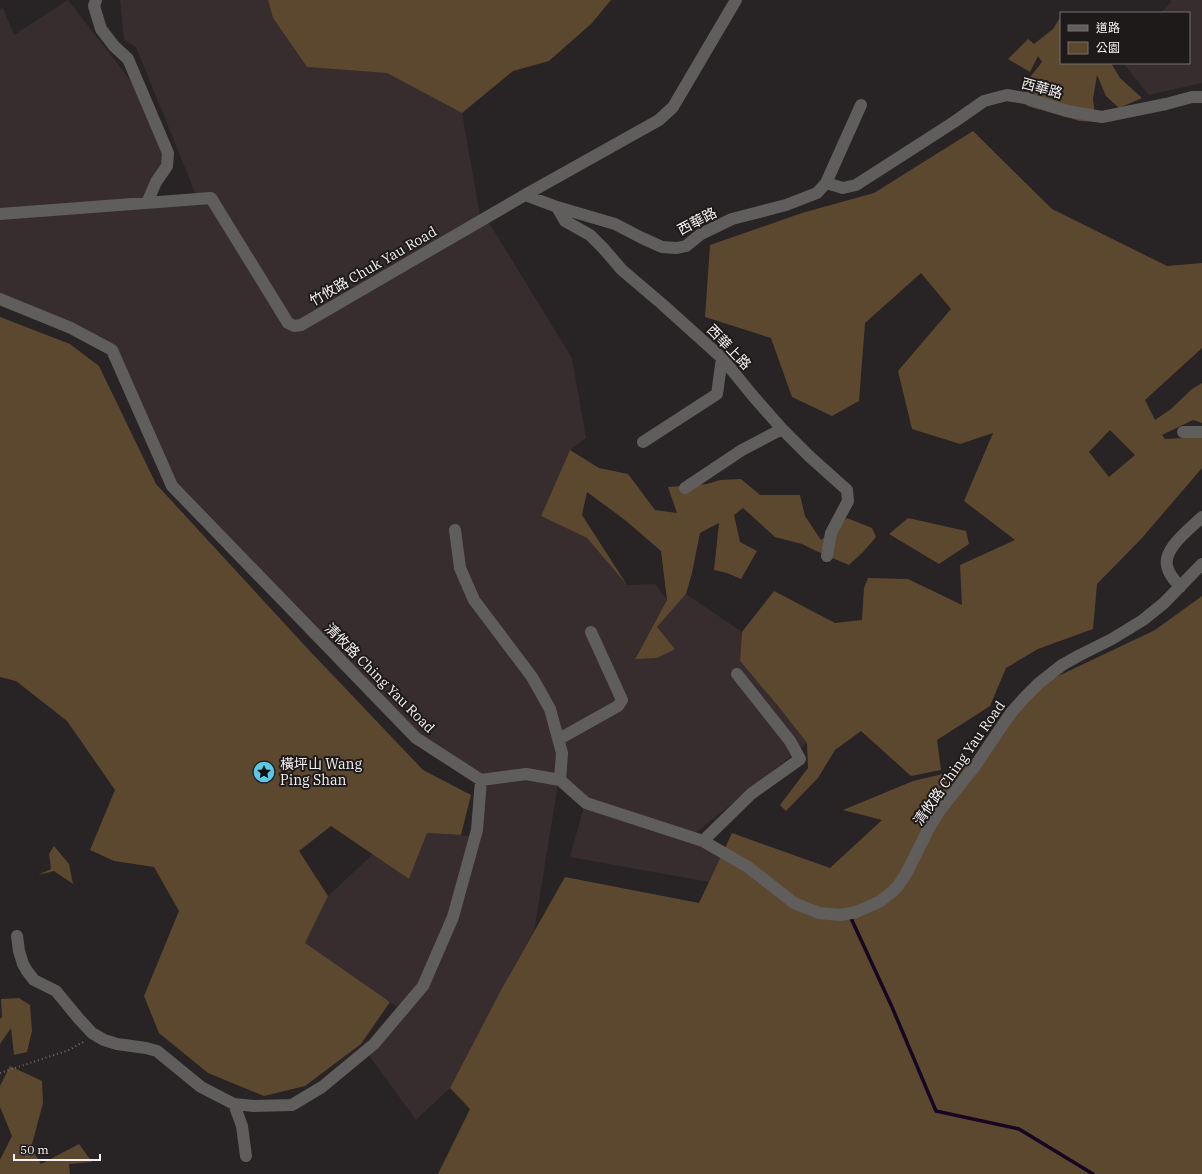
<svg xmlns="http://www.w3.org/2000/svg" width="1202" height="1174" font-family="'IBM Plex Serif','Noto Sans TC',serif">
<style>
.built{fill:#382d2e}
.green{fill:#5c482f;fill-rule:evenodd}
.lines{fill:none;stroke-linecap:round;stroke-linejoin:round}
.stream{stroke:#170521;stroke-width:3.5}
.path{stroke:#6f6a6b;stroke-width:2;stroke-dasharray:1 3;stroke-linecap:butt}
.minor{stroke:#605e5d;stroke-width:12}
.labels{text-anchor:middle;stroke-width:4;stroke-linejoin:round;paint-order:stroke}
.street-label{font-size:14px;fill:#f5f1f2;stroke:#1f1a1a}
.poi-label{font-size:14px;fill:#f5f1f2;stroke:#1f1a1a;text-anchor:start}
</style>
<rect width="100%" height="100%" fill="#282324"/>
<path class="built" d="M68 0 134 85 164 154 163 165 144 199 0 210V9L3 8 14 35Z
M120 0H268L273 18 307 67 387 73 462 113 480 216 300 321 291 320 213 194 196 195 136 47 124 40Z
M1170 0H1202V83L1149 95 1123 63H1189V13H1161L1171 2Z
M208 202 285 326 488 221 572 358 586 438 570 450 541 516 587 538 627 585 655 584 667 600 635 658 675 649 657 627 686 594 742 632 740 661 778 706 807 743 694 834 588 799 562 775H482L419 735 176 484 115 347 0 293V219Z
M526 778 558 784 534 931 501 990 450 1088 416 1120 368 1054 427 988 485 783Z
M584 806 701 845 721 856 709 882 570 857Z
M427 833 471 836 449 916 420 984 399 1008 304 943 328 896 373 854 409 879Z"/>
<path class="green" d="M268 0H611L591 24 549 61 513 71 462 113 387 73 307 67 273 18Z
M1061 16V63H1111L1120 78 1142 98 1119 108 1106 96 1097 75 1093 99 1096 122 1080 121 1027 106V81L1042 62 1038 56 1030 72 1008 59 1028 39 1034 44 1053 29Z
M973 131 1052 209 1167 266 1202 263V348L1145 400 1155 420 1171 409 1192 389 1202 383V423L1193 420 1162 435 1165 439 1202 437V468L1142 538 1097 584 1093 629 1038 649 1006 668 990 706 937 740 941 770 911 776 861 731 835 750 818 778 786 811 780 805 808 768 807 743 778 706 740 661 742 632 774 591 835 623 862 620 864 588 868 578 908 579 962 605 960 565 1015 540 964 501 993 433 960 444 912 429 898 371 951 309 921 273 865 323 859 401 832 416 792 397 771 338 705 317 710 245 802 213 874 193ZM1110 430 1135 455 1109 477 1089 452Z
M0 317 70 344 99 366 156 484 307 648 423 770 471 795 461 835 427 833 409 879 331 826 299 851 328 896 305 943 390 1002 361 1044 305 1086 264 1096 208 1073 159 1033 144 996 179 911 154 867 114 861 90 850 115 790 67 721 16 681 0 677Z
M570 450 599 468 628 474 655 510 677 513 668 487 707 484 720 480 741 479 760 495H800L805 516 821 540 847 518 872 528 876 537 863 552 849 565 814 550 802 544 775 537 743 508 734 515 740 542 757 551 741 579 727 573 714 570 719 523 700 533 692 573 686 594 657 627 675 649 657 658 635 659 667 600 661 551 625 520 587 492 582 515 627 585 587 538 541 516Z
M908 518 966 531 969 544 939 564 889 534Z
M1202 596V1174H438L470 1109 450 1088 501 990 565 877 699 903 732 833 830 868 882 820 843 810 913 781 947 773 988 757 1033 688 1155 630Z
M54 846 69 864 73 884 54 871 38 875 51 869 49 854Z
M19 998 30 1005 32 1031 27 1052 14 1055 11 1028 0 1044V1019L2 1017 1 999Z
M10 1066 42 1081 43 1103 31 1148 41 1164 79 1144 92 1162 69 1164 70 1174H0V1160L12 1136 0 1107V1086Z"/>
<g class="lines">
<path class="stream" d="M850 916 892 1007 936 1111 1019 1129 1093 1174"/>
<path class="path" d="M0 1073 69 1050 85 1041"/>
<path class="minor" d="M96 0 94 6 101 29 114 46 128 59 168 153 167 166 156 182 147 203
M826 183 843 188 856 185 954 122 984 101 1007 95 1025 98 1067 111 1102 117 1166 104 1192 97H1202
M525 195 557 207 565 221 590 235 603 248 622 270 662 304 722 358 753 396 782 429 809 456 847 490 848 501 831 533 827 556
M557 207 615 224 642 238 662 247 677 248 686 246 701 234 732 219 786 205 817 193 826 183 861 105
M0 214 211 198 288 323 294 326 301 325 525 195 659 120 673 107 736 0
M0 299 71 328 112 350 172 486 416 738 481 780 526 774 560 780 586 803 703 841 748 867 794 903 819 913 841 915 856 912 879 902 892 892 898 886 907 872 928 830 940 810 975 766 1010 714 1024 698 1038 684 1062 665 1080 655 1112 639 1143 620 1164 603 1202 564
M1183 432H1202
M643 442 717 394 722 358
M685 488 742 450 782 429
M455 530 460 568 474 600 532 677 550 709 562 753 560 780
M1180 587C1176 582 1170 576 1168 569 1160 550 1190 529 1202 517
M559 739 618 706 622 700 591 632
M703 841 751 794 800 759 790 741 737 674
M17 936 19 951 23 964 27 971 34 980 56 991 79 1019 92 1033 104 1040 117 1044 146 1048 157 1051 201 1087 234 1104 254 1106 292 1105 322 1087 374 1044 423 986 453 917 477 830 481 780
M234 1104 242 1126 246 1156"/>
</g>
<defs>
<g id="sight-disc" transform="scale(1.15)"><circle r="9.5" fill="#5bc8e6" stroke="#1f1a1a"/><path d="M0-6L1.8-2.2L6-1.7L2.9 1.2L3.7 5.4L0 3.3L-3.7 5.4L-2.9 1.2L-6-1.7L-1.8-2.2Z" fill="#111"/></g>
</defs>
<g fill-rule="evenodd">
<use href="#sight-disc" x="264" y="772"/>
</g>
<g class="labels">
<g class="street-label">
<text transform="translate(1042 88) rotate(15)" y="5">西華路</text>
<text transform="translate(697 221) rotate(-28)" y="5">西華路</text>
<text transform="translate(373 266) rotate(-30)" y="5">竹攸路 Chuk Yau Road</text>
<text transform="translate(729 347) rotate(46)" y="5">西華上路</text>
<text transform="translate(380 678) rotate(45)" y="5">清攸路 Ching Yau Road</text>
<text transform="translate(959 763) rotate(-55)" y="5">清攸路 Ching Yau Road</text>
</g>
<g class="poi-label">
<text x="280" y="769">橫坪山 Wang<tspan x="280" dy="16">Ping Shan</tspan></text>
</g>
</g>
<rect x="1060" y="12" width="130" height="52" fill="#1f1a1a" stroke="#757070"/>
<rect x="1068" y="25" width="20" height="6" fill="#605e5d" stroke="#757070"/>
<text x="1096" y="32" font-size="12" fill="#f5f1f2">道路</text>
<rect x="1068" y="42" width="20" height="12" fill="#5c482f" stroke="#757070"/>
<text x="1096" y="52" font-size="12" fill="#f5f1f2">公園</text>
<path d="M14 1154v6h86v-6" fill="none" stroke="#f5f1f2" stroke-width="2"/>
<text x="20" y="1154" font-size="12" fill="#f5f1f2" stroke="#1f1a1a" stroke-width="3" paint-order="stroke">50 m</text>
</svg>
